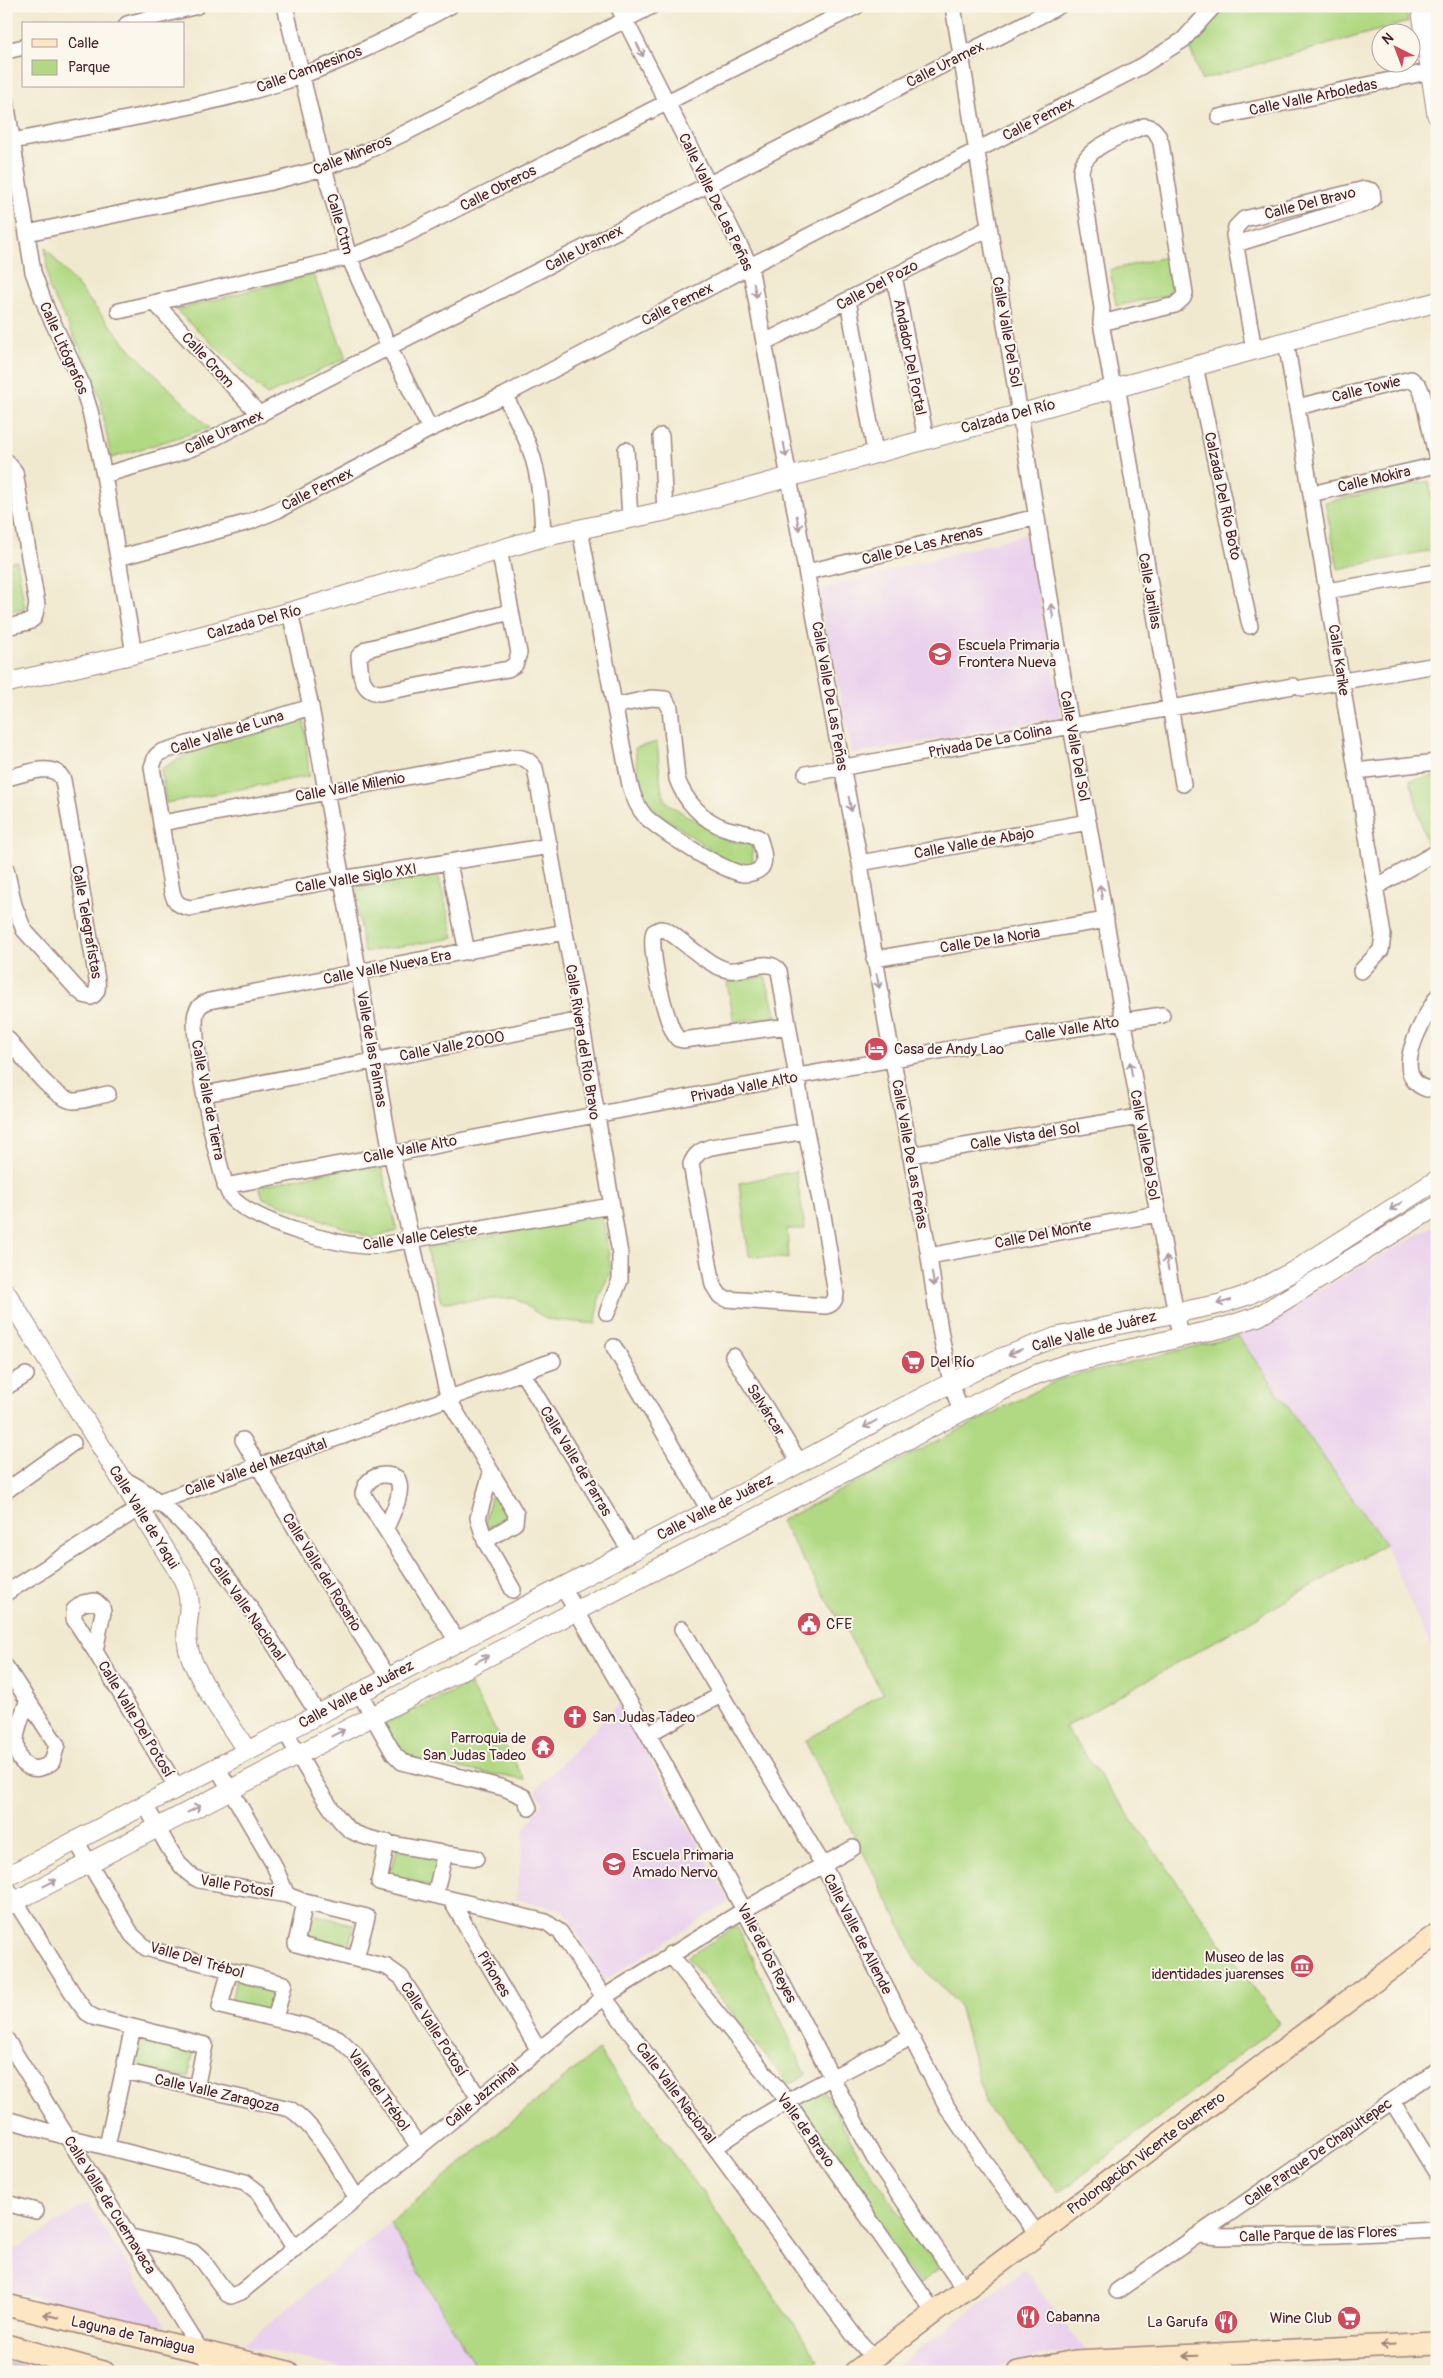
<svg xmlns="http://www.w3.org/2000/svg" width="1443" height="2378" font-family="Pangolin,sans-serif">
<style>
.built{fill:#ead1ed}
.industrial{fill:#cabfd7}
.green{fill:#b1d983;stroke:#7e7c57}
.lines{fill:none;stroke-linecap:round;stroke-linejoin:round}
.minor-casing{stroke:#9e847d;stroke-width:18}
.tertiary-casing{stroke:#9e847d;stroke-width:21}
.secondary-casing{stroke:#9e847d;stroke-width:24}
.minor{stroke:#fff;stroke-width:15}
.tertiary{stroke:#fff;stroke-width:19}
.secondary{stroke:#fce6c4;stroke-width:21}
.oneway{stroke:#ae9aa0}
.oneway2{stroke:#a38278}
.labels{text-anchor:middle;stroke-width:4;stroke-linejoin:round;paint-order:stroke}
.street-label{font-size:15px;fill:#4a1f2b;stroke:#fbf7ec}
.poi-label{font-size:15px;fill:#4a1f2b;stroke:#fbf7ec;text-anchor:start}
</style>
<rect width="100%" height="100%" fill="#fbf7ec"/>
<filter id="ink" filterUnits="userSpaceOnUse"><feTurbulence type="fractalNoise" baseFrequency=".02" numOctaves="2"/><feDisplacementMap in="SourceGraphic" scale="10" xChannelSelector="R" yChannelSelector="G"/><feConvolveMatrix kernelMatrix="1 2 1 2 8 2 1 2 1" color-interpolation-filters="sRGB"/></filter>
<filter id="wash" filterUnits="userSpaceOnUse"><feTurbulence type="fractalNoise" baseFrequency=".0096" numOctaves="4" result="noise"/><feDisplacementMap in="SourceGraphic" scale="20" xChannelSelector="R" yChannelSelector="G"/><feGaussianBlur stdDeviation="1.12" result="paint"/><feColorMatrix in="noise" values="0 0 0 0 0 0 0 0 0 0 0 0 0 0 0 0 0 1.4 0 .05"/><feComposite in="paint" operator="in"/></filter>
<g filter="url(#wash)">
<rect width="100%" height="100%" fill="#f1e9cf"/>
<path class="built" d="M1027 534 1062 717 853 754 817 590Z
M1437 1224V1662L1385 1544 1238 1336Z
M619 1704 730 1901 604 1981 564 1910 516 1899 525 1829 543 1802 535 1790Z
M89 2203 91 2208 165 2324 158 2329 6 2290V2255Z
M390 2223 479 2372H358L243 2345Z
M1024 2270 1085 2350 1049 2354 1002 2365 987 2372H890Z"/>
<path class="industrial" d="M6 2360 47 2372H6Z"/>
<path class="green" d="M1221 6H1405L1408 22 1201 80 1189 45Z
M45 247 131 350 209 428 111 458 100 398 85 358 49 288Z
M1174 255 1178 293 1116 306 1110 270Z
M313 274 346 358 267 395 176 310Z
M1429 481 1437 529V549L1338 569 1325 502Z
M17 561 25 609 6 612V563Z
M304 717 309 776 166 803 161 769 200 747Z
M657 742 661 788 667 803 727 841 752 843 753 864 737 868 641 801 635 748Z
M1437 776V838L1427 845 1410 780Z
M438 874 454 938 364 952 354 890Z
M765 976 776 1016 734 1022 727 982Z
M380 1161 397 1231 372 1238 263 1198 259 1186Z
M796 1171 805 1229H787L789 1259 749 1256 739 1183Z
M602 1212 611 1271 599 1296 596 1324 546 1319 515 1298 441 1302 426 1249Z
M1238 1336 1385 1544 1065 1727 1280 2024 1059 2193 986 2105 959 2005 917 1962 893 1910 805 1741 883 1693 780 1521 1058 1380Z
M493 1488 507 1516 487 1529 485 1523Z
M469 1684 525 1780 401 1758 381 1725Z
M398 1846 440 1856 432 1887 390 1877Z
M313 1914 354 1925 348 1949 306 1938Z
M737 1926 806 2074 788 2084 687 1957Z
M236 1976 274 1983 269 2011 231 2004Z
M137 2038 194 2049 188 2078 131 2066Z
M598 2050 708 2200 819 2361 805 2372H479L390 2223Z
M822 2087 862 2160 939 2268 919 2285 793 2105Z"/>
</g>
<g filter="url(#ink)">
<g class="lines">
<g class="minor-casing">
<path id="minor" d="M285 6 324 168 349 257 389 347 430 429
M618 6 750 266 860 863C878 985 901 1105 924 1226 935 1288 939 1353 961 1412
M953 6 1071 726 1180 1337
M127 24 197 6
M6 51 24 47
M6 101 33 272 47 310 81 382 90 411 104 475 134 654
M1219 117 1437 70
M13 141C101 123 195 109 280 83 340 64 395 35 450 6
M27 233 267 183 324 168 365 152 409 131 652 6
M1236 244 1368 203 1373 199 1372 191 1365 189 1244 219 1236 227 1234 235 1254 350
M894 276 926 439
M848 300 875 452
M156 304 260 415
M119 311 349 257 397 239 857 6
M1101 323 1175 305 1183 298 1185 293 1161 143C1158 134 1154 126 1144 126 1124 135 1080 148 1081 174L1102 308 1101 323 1113 388 1119 397 1183 784
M1286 341 1383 935 1381 950 1361 971
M765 342 989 228
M1195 366 1250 626
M505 395C513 413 523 430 530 449 540 477 542 508 543 537
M1297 407 1411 379 1419 386 1422 393 1437 459
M661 436 665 511
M626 450 630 519
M6 461 15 472 37 605 34 618 29 622 6 627
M104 475 176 454 203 444 326 379 1059 6
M1311 494 1437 465
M580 530 630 785C633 796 637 807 645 816 659 830 724 872 744 874 750 874 756 873 761 868 767 861 762 846 759 838 749 832 737 832 725 828 703 821 685 801 677 779L670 708 665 699 651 698 615 706
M499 549 519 653 515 665 508 669 380 693C361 692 360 673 359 656L367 649 510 612
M118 558 249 522 278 510 430 429 505 395 750 266 1142 66 1183 40 1214 6
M807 572 1037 517
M1327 591 1437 572
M290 612 311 707 391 1153 449 1400 516 1514 515 1523 485 1541 478 1518 491 1473
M1302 688 1437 665
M311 707 161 752 156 756 152 767 172 892C175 903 179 906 190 908L341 879 550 846
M1356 771 1437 762
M806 774 1293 686
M6 778C23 775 54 760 63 780L97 980C98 987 98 993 91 997L84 995 76 988 24 930 14 905 6 869
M162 823 513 757C524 757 529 760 535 768L581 1020 620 1254V1280L607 1313
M449 863 467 952
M860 863 1088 822
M1376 887 1437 852
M565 932 209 1001C203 1003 198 1006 196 1013 190 1034 218 1176 230 1195 247 1221 343 1248 374 1246L611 1206
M874 959 1106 920
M1437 997C1425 1017 1387 1076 1427 1089L1437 1086
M788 1026 683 1040 678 1039C666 1027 648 946 654 932L660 929 666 930C684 941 708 966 728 970 742 973 770 956 779 971L806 1131 823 1215 836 1294C835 1301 833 1305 825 1306L726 1299 720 1296 713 1285 691 1164C695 1154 701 1150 711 1147L806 1131
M6 1037C20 1053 53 1100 74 1101 85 1101 97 1096 108 1094
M205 1094 581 1020
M910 1155 1139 1117
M225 1186 798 1076 1012 1038 1162 1015
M929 1256 1157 1214
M614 1347 709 1510
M733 1356 800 1463
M522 1372 630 1551
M6 1387 26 1375
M243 1440 324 1577 388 1677
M119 1477C201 1513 270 1640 318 1714
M6 1491 73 1443
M386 1528C392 1514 405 1492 397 1478 381 1471 366 1477 363 1494L457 1641
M485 1541 513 1590
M562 1586 648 1734 744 1910 874 2158 964 2289
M6 1593 138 1509 553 1361
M682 1629 823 1865 947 2107 984 2161 1038 2235
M95 1651 103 1612 102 1607 95 1601 83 1603 74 1610V1619L95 1651 177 1788
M6 1667 57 1745 52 1762C32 1777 16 1764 16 1741 16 1728 23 1714 27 1702
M359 1692 394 1754 402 1762 504 1788 524 1797 529 1808
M285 1731C298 1754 331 1816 350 1830 365 1842 453 1855 476 1858
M648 1734 721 1695
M217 1767 273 1863 287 1895
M145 1805C159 1827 175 1870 199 1880L287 1895 305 1902 367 1917 356 1958
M76 1841 132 1935 146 1948 156 1951 284 1984 275 2019
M387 1842 379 1882 546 1922 560 1932 604 1997 855 2337 874 2358
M6 1886 77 2000 87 2013 96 2018 205 2045 196 2088
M435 1895 445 1853
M450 1899 538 2049
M305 1902 296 1944 387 1967 401 1977 408 1988 479 2098
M670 1954 787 2101 934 2312
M230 1970 220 2006 306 2026 338 2038 355 2054 419 2147
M6 2039 214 2372
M123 2071 290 2109C318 2127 339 2171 357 2198
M1392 2101 1437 2174
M6 2119 67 2137 245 2182 258 2192 295 2249
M107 2146 133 2027
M716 2147C777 2103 844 2071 910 2038
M6 2203 36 2211
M1199 2235 1220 2237 1337 2235 1437 2230
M131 2237 193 2252 203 2261 227 2294 231 2296 241 2292 604 1997 744 1910 853 1848
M1117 2291 1437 2070"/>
</g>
<g class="tertiary-casing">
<path id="tertiary" d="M1421 6 1437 115
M6 683 134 654 290 612 543 537 665 511 1254 350 1437 302
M6 1293 183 1579C197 1610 182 1621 188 1647 194 1676 230 1724 247 1751
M6 1877 753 1488 882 1418 996 1360 1057 1337 1220 1304 1248 1295 1296 1270 1437 1180
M6 1906 1001 1391 1037 1374 1073 1362 1222 1328 1259 1316 1437 1206"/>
</g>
<g class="secondary-casing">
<path id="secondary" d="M6 2305 288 2372
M6 2345 104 2372
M855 2372 1437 1934
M1018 2372 1075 2361 1437 2343
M1177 2372 1223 2368"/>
</g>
<use href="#minor" class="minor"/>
<use href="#tertiary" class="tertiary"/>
<use href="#secondary" class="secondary"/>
</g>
<defs><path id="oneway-shaft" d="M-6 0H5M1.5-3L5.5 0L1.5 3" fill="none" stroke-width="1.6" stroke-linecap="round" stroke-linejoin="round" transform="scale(1.25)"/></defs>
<g class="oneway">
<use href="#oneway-shaft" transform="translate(640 50) rotate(63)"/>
<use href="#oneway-shaft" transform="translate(755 290) rotate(79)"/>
<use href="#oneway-shaft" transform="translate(785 450) rotate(80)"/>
<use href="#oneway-shaft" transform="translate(798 523) rotate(80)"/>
<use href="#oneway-shaft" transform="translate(1052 611) rotate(-99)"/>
<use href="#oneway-shaft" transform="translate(850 804) rotate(80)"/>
<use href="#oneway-shaft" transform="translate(1101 892) rotate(-100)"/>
<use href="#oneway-shaft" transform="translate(878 981) rotate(79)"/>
<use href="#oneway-shaft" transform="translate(1131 1069) rotate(-100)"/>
<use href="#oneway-shaft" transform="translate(1396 1206) rotate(147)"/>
<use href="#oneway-shaft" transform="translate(1167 1263) rotate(-101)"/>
<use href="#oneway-shaft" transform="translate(933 1279) rotate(81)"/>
<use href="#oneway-shaft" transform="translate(1224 1302) rotate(164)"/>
<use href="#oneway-shaft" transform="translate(1015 1352) rotate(157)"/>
<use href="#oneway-shaft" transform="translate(870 1424) rotate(151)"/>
<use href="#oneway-shaft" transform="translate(482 1659) rotate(-28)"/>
<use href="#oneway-shaft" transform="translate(338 1733) rotate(-27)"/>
<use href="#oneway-shaft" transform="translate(194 1809) rotate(-28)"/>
<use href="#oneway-shaft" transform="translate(50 1883) rotate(-27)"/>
</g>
<g class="oneway2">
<use href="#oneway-shaft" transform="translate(51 2316) rotate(-166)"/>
<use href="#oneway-shaft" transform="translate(1388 2345) rotate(177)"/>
<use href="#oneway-shaft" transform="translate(1191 2356) rotate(178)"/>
</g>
</g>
<defs>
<g id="school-disc" transform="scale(1.25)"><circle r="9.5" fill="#d1495b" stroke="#fbf7ec"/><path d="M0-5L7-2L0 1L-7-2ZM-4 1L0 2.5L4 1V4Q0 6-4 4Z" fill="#fff"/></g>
<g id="hotel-disc" transform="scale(1.25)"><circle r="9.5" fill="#d1495b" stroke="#fbf7ec"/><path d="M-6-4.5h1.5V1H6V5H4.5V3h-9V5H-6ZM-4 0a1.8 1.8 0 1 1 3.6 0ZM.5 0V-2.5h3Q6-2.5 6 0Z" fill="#fff"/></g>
<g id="supermarket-disc" transform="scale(1.25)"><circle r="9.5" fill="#d1495b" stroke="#fbf7ec"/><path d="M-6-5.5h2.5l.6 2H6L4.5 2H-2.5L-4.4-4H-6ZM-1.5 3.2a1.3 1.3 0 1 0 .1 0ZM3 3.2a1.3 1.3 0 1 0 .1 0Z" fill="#fff"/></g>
<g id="civic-disc" transform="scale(1.25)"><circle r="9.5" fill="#d1495b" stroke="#fbf7ec"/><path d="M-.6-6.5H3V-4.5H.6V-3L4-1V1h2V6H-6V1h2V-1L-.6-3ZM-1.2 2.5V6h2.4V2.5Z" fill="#fff"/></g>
<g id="church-disc" transform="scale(1.25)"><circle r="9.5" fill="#d1495b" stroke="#fbf7ec"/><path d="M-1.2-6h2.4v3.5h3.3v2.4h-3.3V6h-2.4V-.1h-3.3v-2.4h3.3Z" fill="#fff"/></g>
<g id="temple-disc" transform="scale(1.25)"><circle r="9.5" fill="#d1495b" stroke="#fbf7ec"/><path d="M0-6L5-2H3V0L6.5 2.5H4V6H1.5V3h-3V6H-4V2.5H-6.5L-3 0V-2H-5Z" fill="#fff"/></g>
<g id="museum-disc" transform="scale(1.25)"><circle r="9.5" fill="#d1495b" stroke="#fbf7ec"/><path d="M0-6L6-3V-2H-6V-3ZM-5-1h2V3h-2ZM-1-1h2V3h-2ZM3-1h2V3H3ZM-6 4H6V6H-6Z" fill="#fff"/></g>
<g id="restaurant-disc" transform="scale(1.25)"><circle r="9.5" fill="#d1495b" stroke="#fbf7ec"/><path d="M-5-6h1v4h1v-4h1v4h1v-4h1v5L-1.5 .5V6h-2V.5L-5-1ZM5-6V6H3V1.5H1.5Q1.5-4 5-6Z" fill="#fff"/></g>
</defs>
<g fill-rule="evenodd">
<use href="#school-disc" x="940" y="654"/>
<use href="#hotel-disc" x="876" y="1049"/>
<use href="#supermarket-disc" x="913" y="1362"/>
<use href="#civic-disc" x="809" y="1624"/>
<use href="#church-disc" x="575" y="1717"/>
<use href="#temple-disc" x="543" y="1747"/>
<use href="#school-disc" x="614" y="1864"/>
<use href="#museum-disc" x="1302" y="1966"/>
<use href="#restaurant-disc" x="1028" y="2317"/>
<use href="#supermarket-disc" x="1349" y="2318"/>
<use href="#restaurant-disc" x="1226" y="2322"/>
</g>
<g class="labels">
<g class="street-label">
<text transform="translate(945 64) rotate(-27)" y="5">Calle Uramex</text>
<text transform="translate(309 69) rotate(-20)" y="5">Calle Campesinos</text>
<text transform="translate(1313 97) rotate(-12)" y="5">Calle Valle Arboledas</text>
<text transform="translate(1038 119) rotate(-27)" y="5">Calle Pemex</text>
<text transform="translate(352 155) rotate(-22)" y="5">Calle Mineros</text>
<text transform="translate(498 188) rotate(-27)" y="5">Calle Obreros</text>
<text transform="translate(716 202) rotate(64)" y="5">Calle Valle De Las Peñas</text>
<text transform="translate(1310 203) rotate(-14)" y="5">Calle Del Bravo</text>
<text transform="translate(340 224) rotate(74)" y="5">Calle Ctm</text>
<text transform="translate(584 248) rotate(-27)" y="5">Calle Uramex</text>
<text transform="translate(877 285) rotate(-28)" y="5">Calle Del Pozo</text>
<text transform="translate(677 304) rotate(-27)" y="5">Calle Pemex</text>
<text transform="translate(1007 332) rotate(80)" y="5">Calle Valle Del Sol</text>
<text transform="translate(64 348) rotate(66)" y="5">Calle Litógrafos</text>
<text transform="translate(910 357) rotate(79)" y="5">Andador Del Portal</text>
<text transform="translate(208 360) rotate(47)" y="5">Calle Crom</text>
<text transform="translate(1366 389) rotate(-14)" y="5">Calle Towie</text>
<text transform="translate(1008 416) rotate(-15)" y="5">Calzada Del Río</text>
<text transform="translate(224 432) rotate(-25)" y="5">Calle Uramex</text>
<text transform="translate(1374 479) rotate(-13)" y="5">Calle Mokira</text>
<text transform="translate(317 489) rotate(-27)" y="5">Calle Pemex</text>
<text transform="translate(1223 496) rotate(78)" y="5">Calzada Del Río Boto</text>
<text transform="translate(922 545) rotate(-14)" y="5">Calle De Las Arenas</text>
<text transform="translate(1150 591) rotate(80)" y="5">Calle Jarillas</text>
<text transform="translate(254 622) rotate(-15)" y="5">Calzada Del Río</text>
<text transform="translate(1339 660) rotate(81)" y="5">Calle Karike</text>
<text transform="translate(830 696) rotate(80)" y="5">Calle Valle De Las Peñas</text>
<text transform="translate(227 732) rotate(-17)" y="5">Calle Valle de Luna</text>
<text transform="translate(990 741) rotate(-11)" y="5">Privada De La Colina</text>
<text transform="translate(1075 746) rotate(80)" y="5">Calle Valle Del Sol</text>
<text transform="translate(350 787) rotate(-10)" y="5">Calle Valle Milenio</text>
<text transform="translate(974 843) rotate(-10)" y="5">Calle Valle de Abajo</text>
<text transform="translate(356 878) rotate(-9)" y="5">Calle Valle Siglo XXI</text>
<text transform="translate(87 922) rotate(80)" y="5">Calle Telegrafistas</text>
<text transform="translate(990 940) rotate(-9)" y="5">Calle De la Noria</text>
<text transform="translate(387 967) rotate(-11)" y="5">Calle Valle Nueva Era</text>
<text transform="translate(1072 1029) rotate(-9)" y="5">Calle Valle Alto</text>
<text transform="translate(583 1042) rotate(81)" y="5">Calle Rivera del Río Bravo</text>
<text transform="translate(452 1046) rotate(-11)" y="5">Calle Valle 2000</text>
<text transform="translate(372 1049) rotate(80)" y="5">Valle de las Palmas</text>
<text transform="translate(744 1087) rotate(-11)" y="5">Privada Valle Alto</text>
<text transform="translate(208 1100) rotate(79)" y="5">Calle Valle de Tierra</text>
<text transform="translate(1025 1136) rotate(-9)" y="5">Calle Vista del Sol</text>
<text transform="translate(1145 1145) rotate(80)" y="5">Calle Valle Del Sol</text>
<text transform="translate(410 1149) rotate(-11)" y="5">Calle Valle Alto</text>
<text transform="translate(910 1154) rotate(80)" y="5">Calle Valle De Las Peñas</text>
<text transform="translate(1043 1234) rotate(-11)" y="5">Calle Del Monte</text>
<text transform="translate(420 1237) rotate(-8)" y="5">Calle Valle Celeste</text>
<text transform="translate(1094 1331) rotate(-14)" y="5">Calle Valle de Juárez</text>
<text transform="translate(766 1410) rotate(58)" y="5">Salvárcar</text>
<text transform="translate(576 1461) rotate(59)" y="5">Calle Valle de Parras</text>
<text transform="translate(256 1467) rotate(-19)" y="5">Calle Valle del Mezquital</text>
<text transform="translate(715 1507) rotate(-27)" y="5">Calle Valle de Juárez</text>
<text transform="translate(144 1517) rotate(58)" y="5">Calle Valle de Yaqui</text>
<text transform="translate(322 1572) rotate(58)" y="5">Calle Valle del Rosario</text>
<text transform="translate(247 1609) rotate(55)" y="5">Calle Valle Nacional</text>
<text transform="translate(356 1694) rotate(-28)" y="5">Calle Valle de Juárez</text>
<text transform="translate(136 1719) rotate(59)" y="5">Calle Valle Del Potosí</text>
<text transform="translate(237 1886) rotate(10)" y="5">Valle Potosí</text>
<text transform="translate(858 1934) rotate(63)" y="5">Calle Valle de Allende</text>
<text transform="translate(767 1953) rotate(62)" y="5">Valle de los Reyes</text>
<text transform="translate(197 1960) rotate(16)" y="5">Valle Del Trébol</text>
<text transform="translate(494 1974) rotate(59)" y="5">Piñones</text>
<text transform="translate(434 2029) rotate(57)" y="5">Calle Valle Potosí</text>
<text transform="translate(379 2090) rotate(55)" y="5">Valle del Trébol</text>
<text transform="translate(217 2093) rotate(13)" y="5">Calle Valle Zaragoza</text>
<text transform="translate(676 2093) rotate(53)" y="5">Calle Valle Nacional</text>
<text transform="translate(482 2095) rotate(-40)" y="5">Calle Jazminal</text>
<text transform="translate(806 2130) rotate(54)" y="5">Valle de Bravo</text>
<text transform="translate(1318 2152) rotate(-35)" y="5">Calle Parque De Chapultepec</text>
<text transform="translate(1146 2153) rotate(-37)" y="5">Prolongación Vicente Guerrero</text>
<text transform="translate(110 2205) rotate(58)" y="5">Calle Valle de Cuernavaca</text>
<text transform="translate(1318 2234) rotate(-2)" y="5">Calle Parque de las Flores</text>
<text transform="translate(133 2335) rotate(13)" y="5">Laguna de Tamiagua</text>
</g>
<g class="poi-label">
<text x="958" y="650">Escuela Primaria<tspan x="958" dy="17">Frontera Nueva</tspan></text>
<text x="894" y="1054">Casa de Andy Lao</text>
<text x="930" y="1367">Del Río</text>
<text x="826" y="1629">CFE</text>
<text x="592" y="1722">San Judas Tadeo</text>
<text x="526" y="1743" text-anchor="end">Parroquia de<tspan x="526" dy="17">San Judas Tadeo</tspan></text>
<text x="632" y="1860">Escuela Primaria<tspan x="632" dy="17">Amado Nervo</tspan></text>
<text x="1284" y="1962" text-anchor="end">Museo de las<tspan x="1284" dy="17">identidades juarenses</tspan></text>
<text x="1046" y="2322">Cabanna</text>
<text x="1332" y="2323" text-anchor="end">Wine Club</text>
<text x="1208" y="2327" text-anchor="end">La Garufa</text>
</g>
</g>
<rect width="1443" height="2378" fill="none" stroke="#fbf7ec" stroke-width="25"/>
<rect x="22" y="22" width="162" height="65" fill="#fbf7ec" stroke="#b4a19f"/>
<rect x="32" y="39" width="25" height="8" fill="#fce6c4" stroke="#b4a19f"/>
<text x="68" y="48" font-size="15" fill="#4a1f2b">Calle</text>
<rect x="32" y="60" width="25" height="15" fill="#b1d983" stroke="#b4a19f"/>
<text x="68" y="72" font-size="15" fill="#4a1f2b">Parque</text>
<g transform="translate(1396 48) rotate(318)"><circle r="24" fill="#fbf7ec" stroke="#b4a19f"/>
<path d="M0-4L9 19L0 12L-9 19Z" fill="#d1495b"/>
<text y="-8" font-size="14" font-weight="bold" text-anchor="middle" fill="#4a1f2b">N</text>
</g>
</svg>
